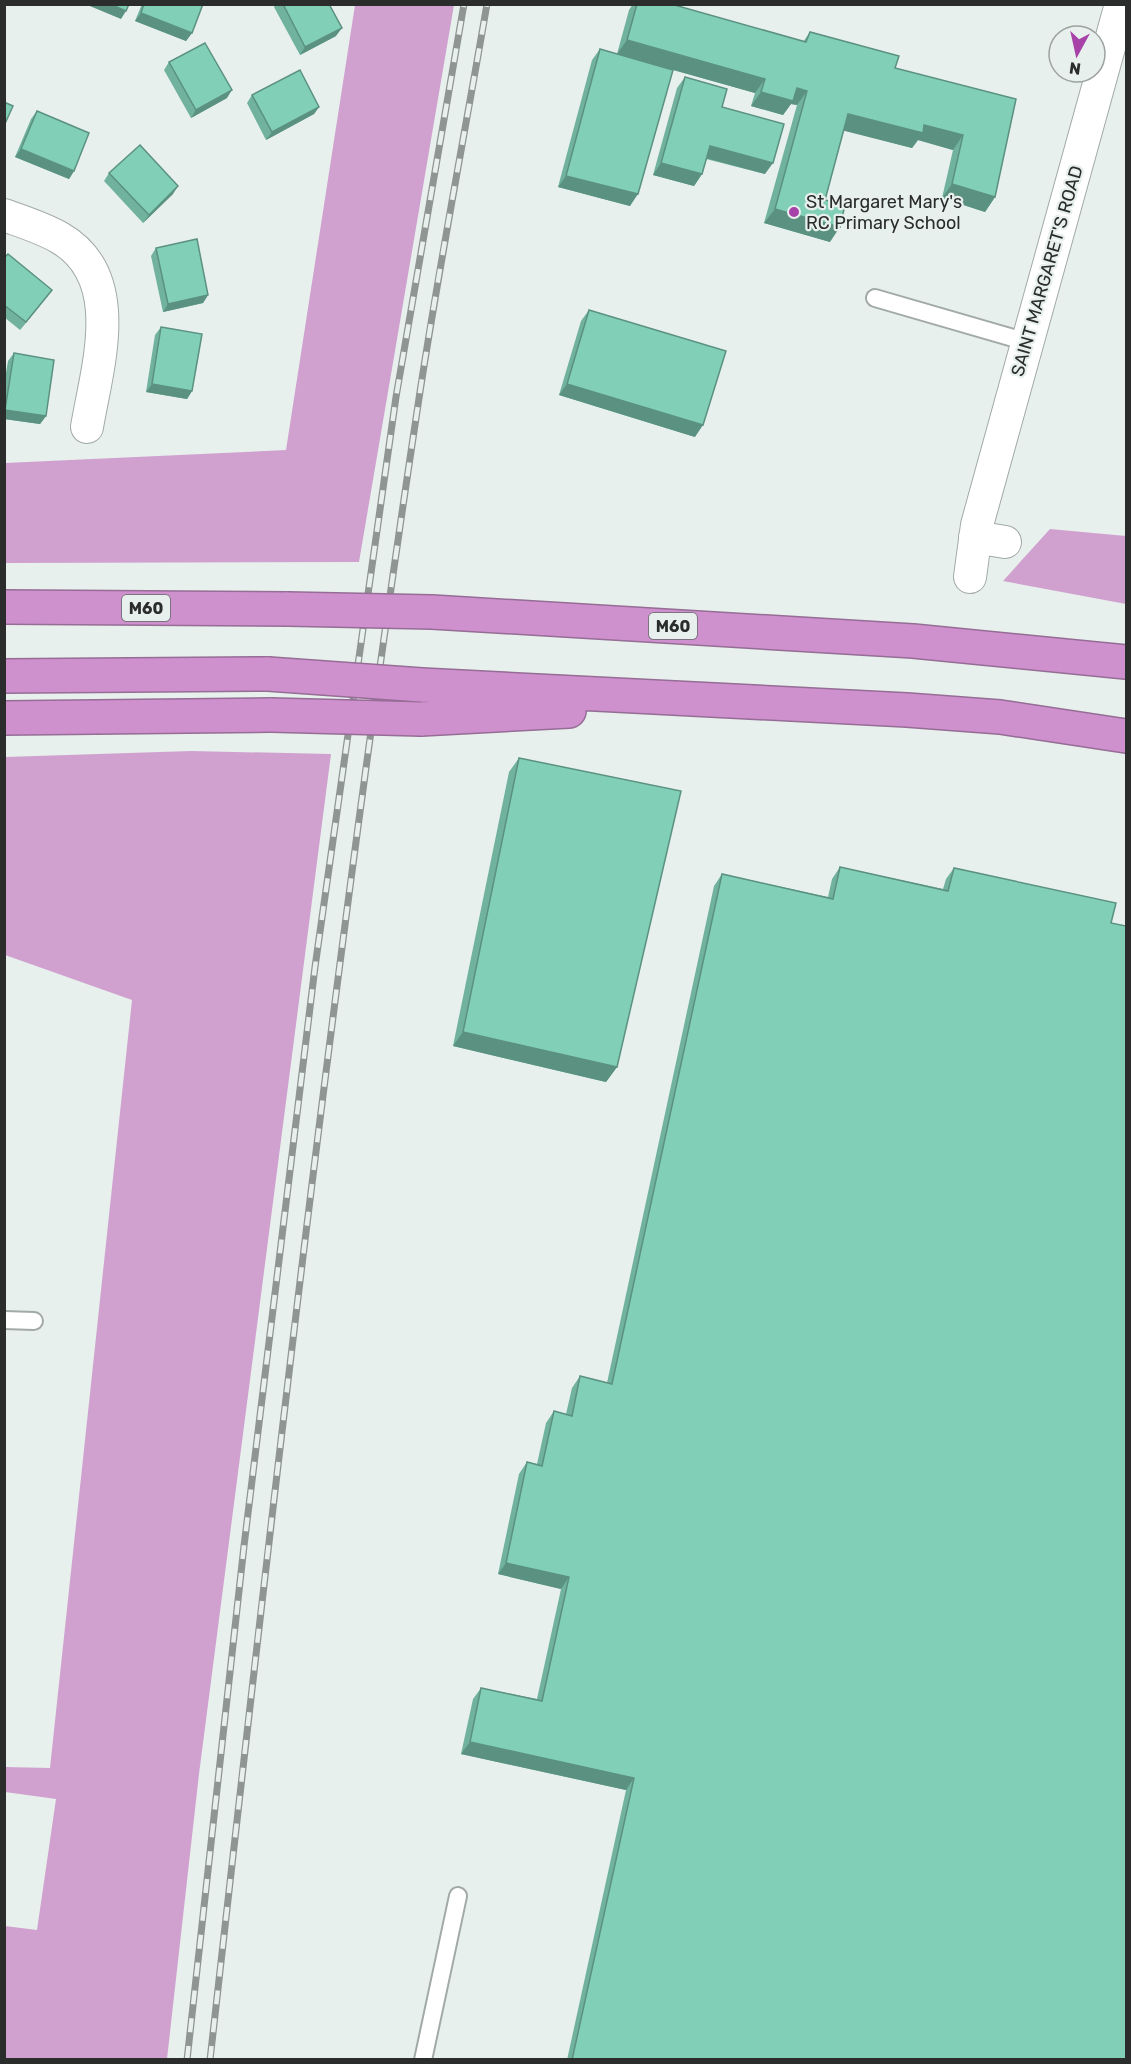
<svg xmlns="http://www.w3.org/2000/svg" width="1131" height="2064" font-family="Rubik,sans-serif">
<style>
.forest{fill:#d0a1cf}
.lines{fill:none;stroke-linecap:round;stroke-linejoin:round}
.lane-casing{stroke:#a2aaa7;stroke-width:20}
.street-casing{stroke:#a2aaa7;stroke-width:34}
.highway-casing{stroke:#956d95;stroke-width:36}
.lane{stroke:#fff;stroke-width:16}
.street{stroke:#fff;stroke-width:32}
.highway{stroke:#cf90ce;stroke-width:33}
.rail-casing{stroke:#8e9593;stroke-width:7}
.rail{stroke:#e7f0ed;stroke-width:4.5;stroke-dasharray:14;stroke-linecap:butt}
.highway-bridge-casing{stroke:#956d95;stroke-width:36;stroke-linecap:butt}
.highway-bridge{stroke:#cf90ce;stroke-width:33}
.wall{fill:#70b29d}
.shaded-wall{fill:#5b9180}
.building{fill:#82cfb7;stroke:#5b9180;stroke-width:1.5}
.poi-dot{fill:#a742a8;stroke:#e7f0ed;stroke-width:2}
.labels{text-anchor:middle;stroke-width:4.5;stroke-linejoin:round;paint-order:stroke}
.shield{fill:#e7f0ed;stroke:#636866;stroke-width:1.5}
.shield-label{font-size:16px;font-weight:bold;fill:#2a2d2c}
.poi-label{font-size:18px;fill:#2a2d2c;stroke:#e7f0ed;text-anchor:start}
.street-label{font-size:18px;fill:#2a2d2c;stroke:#e7f0ed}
</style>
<rect width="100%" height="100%" fill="#e7f0ed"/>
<path class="forest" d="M355 5H454L359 562 5 563V463L286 450Z
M1050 529 1126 536V604L1003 581Z
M191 751 331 754 199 1774 167 2059H5V1926L37 1930 56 1799 5 1792V1767L50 1768 132 1000 5 955V757Z"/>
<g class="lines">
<g class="lane-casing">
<path id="lane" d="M875 298 1027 342
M4 1320 34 1321
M423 2060 458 1896"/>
</g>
<g class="street-casing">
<path id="street" d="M4 215C23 222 43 228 60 238 127 277 97 367 87 427
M975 537 1005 542
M970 577 977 525 1121 4"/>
</g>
<g class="highway-casing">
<path id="highway" d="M4 607 288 609
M432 612 913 641 1126 662
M4 676 268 674
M422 685 907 710 1000 717 1126 736
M4 718 271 715
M421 719 569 711"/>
</g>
<use href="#lane" class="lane"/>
<use href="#street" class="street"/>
<use href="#highway" class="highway"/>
<g class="rail-casing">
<path id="rail" d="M187 2060 244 1546 315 967 396 397 464 4
M210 2060C272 1507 335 955 418 405 438 271 464 138 487 4"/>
</g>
<use href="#rail" class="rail"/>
<g class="highway-bridge-casing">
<path id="highway-bridge" d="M288 609 432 612
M268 674 422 685
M271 715 421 719"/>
</g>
<use href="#highway-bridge" class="highway-bridge"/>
</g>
<path class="wall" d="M142 4H203L192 33 186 41 135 21Z
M276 4H329L336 36 300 55 274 7Z
M633 4H671L803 42 810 32 895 68 1016 99 995 197 985 212 942 198 953 150 918 140 912 148 844 130 825 200 830 242 764 223 797 105 791 104 783 115 751 106 755 93 673 70 630 206 558 187 592 60 600 49 617 54 629 10Z
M169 62 227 98 191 118 164 70Z
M685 77 722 107 765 174 706 159 702 174 694 186 653 175 677 88Z
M252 95 319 107 314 114 266 140 247 103Z
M37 111 74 171 69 179 15 157 31 119Z
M109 173 173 194 143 223 104 181Z
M156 248 208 295 203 303 163 312 151 256Z
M4 258 52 290 20 330 4 317Z
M589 310 695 437 559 395 581 321Z
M161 327 192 391 187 399 146 392 155 335Z
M14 353 46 416 40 424 4 419V384L8 361Z
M519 758 617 1067 606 1082 453 1046 509 772Z
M840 867 943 889 946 879 954 868 1111 923 1126 2060H567L626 1790 461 1754 473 1699 481 1688 537 1699 561 1589 498 1574 519 1474 527 1462 537 1464 546 1423 554 1411 566 1414 572 1388 580 1376 607 1383 714 886 722 874 828 897 832 879Z"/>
<path class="shaded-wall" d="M85 4H110L126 11 121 19Z
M141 13 192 33 186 41 135 21Z
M342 28 336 36 300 55 305 47Z
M627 40 765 79 755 93 617 54Z
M797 88 807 91 797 105 791 104 783 115 751 106 761 92Z
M232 90 227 98 191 118 196 110Z
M319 107 314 114 266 140 272 132Z
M848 114 924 125 963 135 953 150 918 140 912 148 837 129Z
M710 146 773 163 765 174 702 157Z
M21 149 74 171 69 179 15 157Z
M661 163 702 174 694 186 653 175Z
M566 176 638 194 630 206 558 187Z
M952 184 995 197 985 212 942 198Z
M178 186 173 194 143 223 149 215Z
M775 209 840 227 830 242 764 223Z
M52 290 46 298 20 330 26 322Z
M208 295 203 303 163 312 168 304Z
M152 384 192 391 187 399 146 392Z
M567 384 703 425 695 437 559 395Z
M5 410 46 416 40 424 4 419Z
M463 1032 617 1067 606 1082 453 1046Z
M506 1563 569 1577 561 1589 498 1574Z
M470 1742 634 1778 626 1790 461 1754Z"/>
<path class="building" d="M110 4H129L126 11Z
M144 4H203L192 33 141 13Z
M283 4H329L342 28 305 47Z
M637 4H671L806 42 810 32 899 56 895 68 1016 99 995 197 952 184 963 135 924 125 923 133 848 114 825 200 845 205 840 227 775 209 807 91 797 88 793 101 761 92 765 79 627 40Z
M205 43 232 90 196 110 169 62Z
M600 49 673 70 638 194 566 176Z
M300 70 319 107 272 132 252 95Z
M685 77 727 89 722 107 784 124 773 163 710 146 702 174 661 163Z
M4 102 13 106 4 126Z
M37 111 89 133 74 171 21 149Z
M140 145 178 186 149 215 109 173Z
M197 239 208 295 168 304 156 248Z
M8 254 52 290 26 322 4 305V258Z
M589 310 726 351 703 425 567 384Z
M161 327 202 334 192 391 152 384Z
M14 353 54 360 46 416 5 410Z
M519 758 681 791 617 1067 463 1032Z
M840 867 948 891 954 868 1116 903 1111 923 1126 926V2060H572L634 1778 470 1742 481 1688 542 1701 569 1577 506 1563 527 1462 542 1466 554 1411 572 1416 580 1376 612 1384 722 874 833 899Z"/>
<circle class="poi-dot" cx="794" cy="212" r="6"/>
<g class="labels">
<g class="shield">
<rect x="122" y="595" width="48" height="26" rx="4.5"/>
<rect x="649" y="613" width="48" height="26" rx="4.5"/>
</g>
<g class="shield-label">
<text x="146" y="614">M60</text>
<text x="673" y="632">M60</text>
</g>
<g class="poi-label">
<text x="806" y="208">St Margaret Mary's<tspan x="806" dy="21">RC Primary School</tspan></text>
</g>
<g class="street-label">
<text transform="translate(1047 271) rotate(-74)" y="6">SAINT MARGARET'S ROAD</text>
</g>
</g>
<rect width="1131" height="2064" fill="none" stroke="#2a2d2c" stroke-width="12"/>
<g transform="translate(1077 54) rotate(188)"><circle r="28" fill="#e7f0ed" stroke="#9ba2a0" stroke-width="1.5"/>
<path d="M0-4.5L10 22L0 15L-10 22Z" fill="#a742a8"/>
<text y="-9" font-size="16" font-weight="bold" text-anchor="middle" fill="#2a2d2c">N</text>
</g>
</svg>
